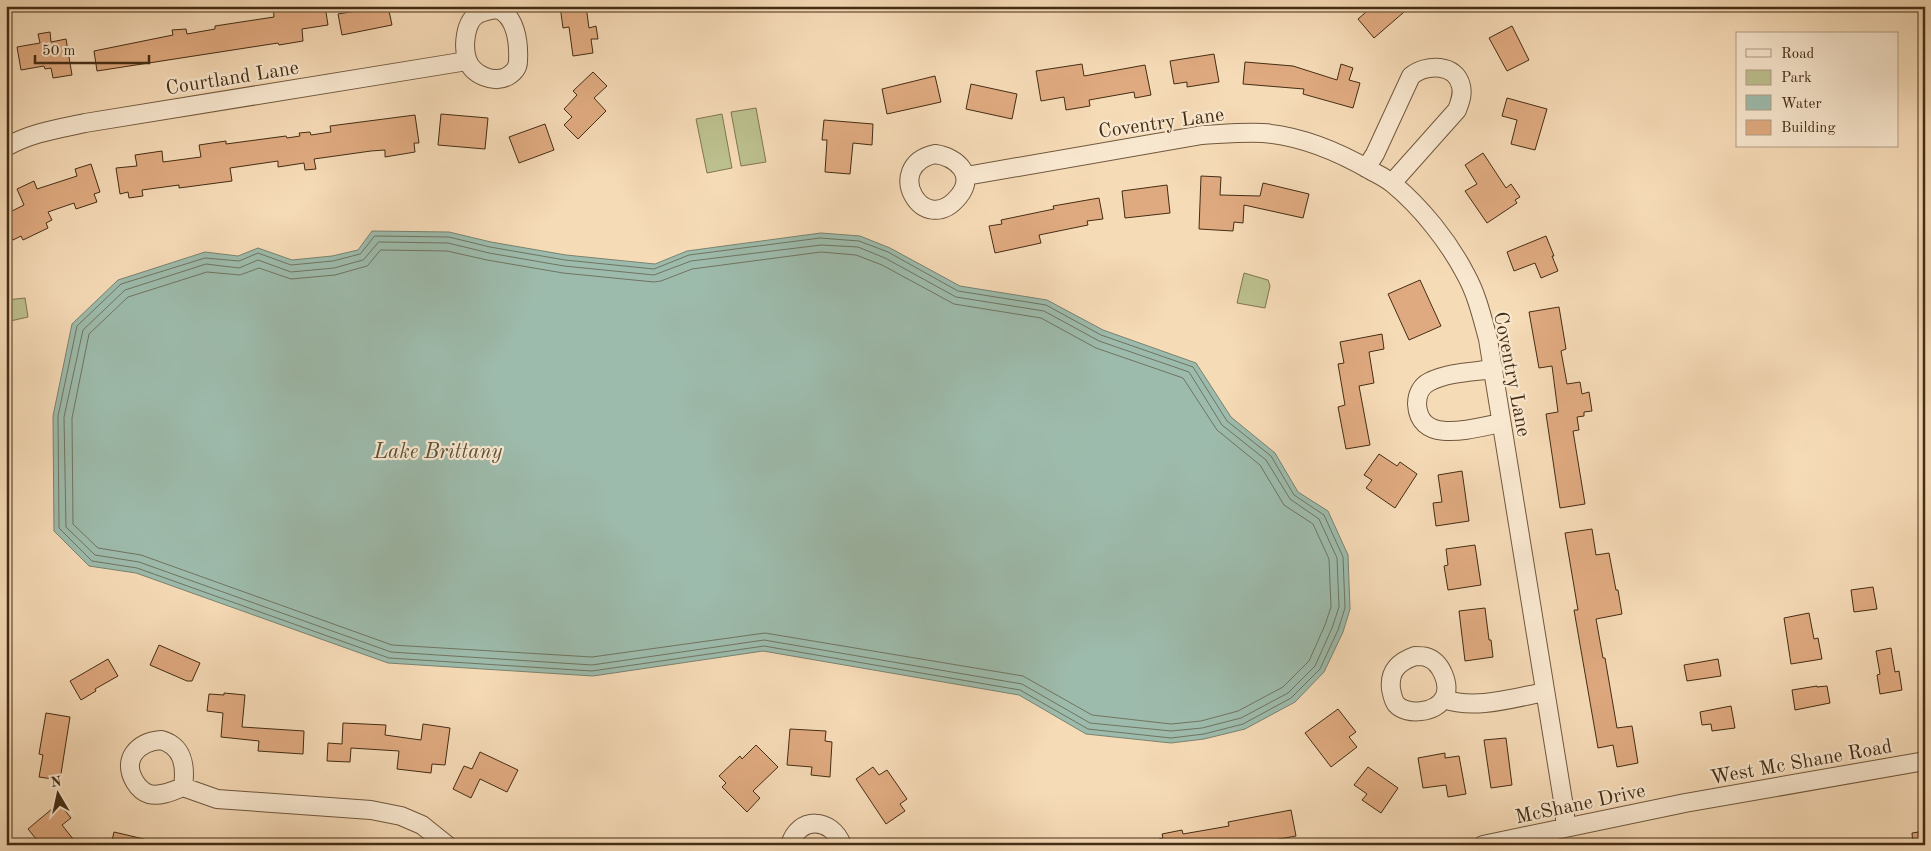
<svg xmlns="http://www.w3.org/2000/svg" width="1931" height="851" font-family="'Old Standard TT',serif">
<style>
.green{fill:#bcc08e;stroke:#807651}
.water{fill:#9dbbac;stroke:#79826f}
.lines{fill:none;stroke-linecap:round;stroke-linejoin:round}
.shore{stroke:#707460;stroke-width:1}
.building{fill:#e0aa80;stroke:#442d14}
.minor-casing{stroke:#70583d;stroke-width:20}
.minor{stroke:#f9e8d0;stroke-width:18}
.labels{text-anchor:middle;stroke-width:4.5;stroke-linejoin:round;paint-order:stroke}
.street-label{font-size:20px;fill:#442d14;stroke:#f9e8d0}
.water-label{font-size:21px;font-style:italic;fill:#5a503a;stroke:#f9e8d0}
</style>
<rect width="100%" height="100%" fill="#f6dbb7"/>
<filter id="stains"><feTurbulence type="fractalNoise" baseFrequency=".004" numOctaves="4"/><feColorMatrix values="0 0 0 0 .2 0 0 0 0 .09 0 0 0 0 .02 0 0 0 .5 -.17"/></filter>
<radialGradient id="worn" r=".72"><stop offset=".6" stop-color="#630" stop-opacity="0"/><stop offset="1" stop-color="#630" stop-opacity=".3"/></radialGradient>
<path class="green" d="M756 108 766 162 741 166 731 112Z
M722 114 732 168 707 173 696 119Z
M1244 273 1268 280 1270 286 1265 308 1237 303Z
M25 298 28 317 6 322V300Z"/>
<path class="water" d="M372 231 449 232 491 242 566 255 655 264 687 251 821 233 860 236 890 248 960 286 1047 300 1103 330 1196 363 1231 417 1275 453 1298 492 1328 511 1348 555 1350 609 1343 632 1324 672 1295 702 1245 729 1204 739 1171 743 1086 734 1019 695 763 651 593 676 388 663 136 573 89 566 54 531 53 416 72 324 118 280 205 252 238 256 258 248 292 260 332 256 358 250Z"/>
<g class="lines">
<path class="shore" d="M375 236 449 237 490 247 565 260 654 269 689 255 820 238 859 241 888 252 958 291 1046 305 1101 335 1193 367 1227 421 1271 456 1294 495 1324 515 1343 557 1345 608 1338 630 1320 669 1291 698 1243 724 1204 734 1171 738 1088 729 1020 690 764 646 592 671 389 658 137 568 92 561 59 528 58 416 77 326 121 284 205 258 239 261 258 253 291 265 333 261 360 254Z
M379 242 448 243 489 253 564 266 654 275 691 261 821 245 858 247 885 258 956 297 1044 311 1099 341 1189 372 1222 425 1266 460 1290 499 1319 519 1337 558 1339 607 1332 628 1315 666 1288 693 1241 718 1202 728 1171 731 1090 723 1022 684 764 640 592 665 391 652 139 562 95 555 66 527 64 417 83 330 125 290 206 264 239 268 258 260 291 272 334 268 363 260Z
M381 250 447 251 487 260 563 273 654 282 661 281 692 269 821 252 856 255 882 265 954 304 1041 318 1096 348 1183 378 1217 430 1260 465 1284 505 1313 524 1329 559 1331 607 1325 625 1309 661 1283 687 1238 711 1201 721 1171 724 1092 715 1023 676 765 633 592 657 392 645 141 555 98 548 73 524 72 418 89 334 128 297 207 272 240 275 259 268 291 279 335 275 367 266Z"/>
</g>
<path class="building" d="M273 6H325L328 25 302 29 303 41 279 45 278 43 97 71 94 51 173 35 172 30 186 29 187 34 215 29V26L274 17Z
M367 6H388L392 25 342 35 338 14 368 9Z
M560 6H586L589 28 596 26 598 39H591L593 53 573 56 569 27 563 28Z
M1373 6H1411L1374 38 1358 19Z
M1512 26 1529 60 1507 71 1489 38Z
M50 32 51 42 66 39 72 75 53 78 51 68 45 69 44 66 21 70 17 47 40 43 38 34Z
M1214 54 1219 82 1187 87V82L1174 84 1170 61Z
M1245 62 1293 66 1337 80 1341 64 1353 68 1349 80 1360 83 1353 108 1303 94 1304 89 1243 84Z
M1082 64 1084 76 1145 65 1151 95 1135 98 1134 92 1089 100 1090 106 1066 110 1064 97 1041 101 1036 71Z
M593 72 607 86 594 98 606 111 578 139 564 125 572 117 564 109 577 95 573 91Z
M935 76 941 102 887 114 882 89Z
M971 84 1017 94 1012 119 966 109Z
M1507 98 1547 109 1535 150 1511 144 1517 120 1502 116Z
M441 114 488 118 485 149 438 145Z
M415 115 419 143H414L415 152 385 157V150L371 151 314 159 316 169 305 170 304 163 278 167V161L230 168 232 181 179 188V185L142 190 143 196 129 198 128 192 120 194 116 168 137 166 135 155 162 151 163 162 201 157 199 145 226 141V144L286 136 287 138 300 136 299 133 310 132 311 135 331 132 330 126Z
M824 120 873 124 872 145 853 143 850 174 825 172 827 140H822Z
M545 124 554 150 519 163 509 137Z
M1483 153 1506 188 1511 184 1520 197 1515 200 1517 203 1487 223 1465 191 1477 184 1465 165Z
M91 164 100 192 94 194 97 202 76 209 74 203 48 212 52 220 46 223 48 228 23 240 21 236 13 240 6 225V214L24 205 17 189 34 181 37 189 77 176 75 169Z
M1201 176 1221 177 1220 195 1260 196 1263 183 1309 194 1303 218 1244 205 1243 223 1234 222 1233 231 1199 229Z
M1167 185 1170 213 1125 218 1122 191Z
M1099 198 1103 219 1087 221 1088 225 1039 235 1041 243 995 253 989 226 1002 224 1001 220 1054 209 1053 206Z
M1546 236 1554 256H1552L1558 271 1541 278 1535 263 1514 271 1507 252Z
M1420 280 1441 326 1409 340 1388 294Z
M1559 307 1566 349 1561 351 1567 384 1580 382 1582 394 1589 392 1592 411 1584 412V416L1577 417 1579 430 1573 431 1585 504 1560 508 1546 414 1558 412 1552 366 1539 368 1529 312Z
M1382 334 1384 349 1369 352 1374 383 1359 386 1370 445 1346 449 1338 407 1345 405 1338 364 1344 363 1340 342Z
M1379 454 1397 466 1400 462 1417 474 1395 508 1366 488 1372 480 1364 475Z
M1462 471 1469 521 1436 526 1433 503 1442 502 1438 475Z
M1592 529 1596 555 1609 553 1616 590H1618L1622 614 1596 619 1603 658H1605L1617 728 1632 726 1638 763 1617 767 1613 745 1598 748 1574 610H1578L1565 533Z
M1475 545 1481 585 1448 590 1444 566 1448 565 1446 549Z
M1873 587 1877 609 1854 612 1851 590Z
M1485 608 1489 640H1491L1493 657 1465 661 1459 611Z
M1809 613 1814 639 1818 638 1822 659 1791 664 1784 618Z
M159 645 200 663 192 681H187L150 665Z
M1891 648 1895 672 1899 671 1902 690 1880 694 1877 675 1880 674 1876 651Z
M108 659 118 676 95 689 96 691 81 700 70 681Z
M1718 659 1721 676 1687 681 1684 665Z
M1817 686V687L1827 686 1830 703 1795 710 1792 690Z
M224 693 245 695 242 727 304 731 303 754 258 751 259 741 221 737 223 713 207 711 209 694 224 695Z
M1731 706 1735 728 1712 731 1711 724 1702 725 1700 712Z
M1338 709 1356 732 1349 737 1357 747 1331 767 1305 733Z
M46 713 70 717 60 780 39 777 43 755 39 754Z
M343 723 386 725 385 735 421 740 423 724 450 728 445 765 432 764 431 773 397 769 399 751 351 748 350 762 327 761 328 743 342 744Z
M790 729 826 731 825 741 832 742 830 777 811 775 812 767 787 765Z
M1506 738 1512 785 1491 788 1484 740Z
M756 745 778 767 753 791 760 798 747 812 722 787 726 783 719 776 740 756 742 759Z
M480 752 518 770 507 792 480 779 471 798 453 789 464 766 472 769Z
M1445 753V758L1459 756 1466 794 1448 797 1446 785 1423 788 1418 758Z
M873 767 879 775 887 770 907 799 900 804 905 811 886 824 856 779Z
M1368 767 1398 788 1381 813 1362 800 1367 794 1354 785Z
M59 803 71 818 62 825 73 839 66 845H41L28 829Z
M1291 810 1296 836 1246 845H1160L1159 839 1163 838 1162 834 1182 830 1183 834 1229 826 1228 822Z
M1925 831V845H1913L1912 833Z
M114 832 148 840 147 845H111Z"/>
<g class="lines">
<g class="minor-casing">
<path id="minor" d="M497 9C516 15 519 43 518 61 518 68 513 73 508 76 494 84 472 75 467 59 463 46 465 21 478 14 484 11 490 10 497 9Z
M6 147C31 133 57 129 85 123L467 61
M935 154C957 157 976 175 959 196 924 240 881 166 935 154Z
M1366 168 1375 154 1411 76C1426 64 1456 63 1461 86 1463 95 1460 102 1457 110L1392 183
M966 176 1202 135C1222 134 1242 132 1263 133 1301 136 1337 151 1370 170 1377 174 1386 178 1393 184 1421 207 1449 242 1466 275 1477 295 1482 317 1488 339L1565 813V828
M1494 369C1473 372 1448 372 1429 382 1421 386 1417 395 1417 404 1419 446 1474 428 1501 423
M1415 656C1418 656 1423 656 1426 657 1441 661 1451 685 1444 698 1436 713 1406 716 1396 704 1393 700 1392 694 1391 689 1389 671 1398 662 1415 656Z
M1444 699C1475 710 1513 698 1545 692
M161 740C183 746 186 766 183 787 173 791 160 797 149 794 143 792 138 787 135 782 121 759 138 742 161 740Z
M183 787 217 799 371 810 401 816 422 825 447 845
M790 845C798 816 832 817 842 845
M1483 845 1685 803 1925 761"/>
</g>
<use href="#minor" class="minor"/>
</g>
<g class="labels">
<g class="street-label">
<text transform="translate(232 77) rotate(-9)" y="7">Courtland Lane</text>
<text transform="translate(1161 122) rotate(-8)" y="7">Coventry Lane</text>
<text transform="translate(1513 374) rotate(79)" y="7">Coventry Lane</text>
<text transform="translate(1801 761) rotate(-10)" y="7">West Mc Shane Road</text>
<text transform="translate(1580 803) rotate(-12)" y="7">McShane Drive</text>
</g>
<g class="water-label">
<text x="438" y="458">Lake Brittany</text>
</g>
</g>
<rect width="1931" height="851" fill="none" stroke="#f6dbb7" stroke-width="25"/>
<rect x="8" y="8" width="1916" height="836" fill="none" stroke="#442d14" stroke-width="2.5"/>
<rect x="12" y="12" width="1906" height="826" fill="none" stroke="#442d14"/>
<rect x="1736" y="32" width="162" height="115" fill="#f9e8d0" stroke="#b19d85"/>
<rect x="1746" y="49" width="25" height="8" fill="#f9e8d0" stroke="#b19d85"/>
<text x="1781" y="58" font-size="15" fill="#442d14">Road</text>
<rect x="1746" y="70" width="25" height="15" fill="#bcc08e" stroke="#b19d85"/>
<text x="1781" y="82" font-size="15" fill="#442d14">Park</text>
<rect x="1746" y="95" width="25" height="15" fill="#9dbbac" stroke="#b19d85"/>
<text x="1781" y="108" font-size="15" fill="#442d14">Water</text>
<rect x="1746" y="120" width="25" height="15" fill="#e0aa80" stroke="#b19d85"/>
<text x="1781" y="132" font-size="15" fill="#442d14">Building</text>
<g transform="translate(58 794) rotate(351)" stroke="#f9e8d0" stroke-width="4" paint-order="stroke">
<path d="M0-4L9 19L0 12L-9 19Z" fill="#442d14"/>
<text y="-8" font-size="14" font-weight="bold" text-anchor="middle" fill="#442d14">N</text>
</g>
<path d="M35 55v8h114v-8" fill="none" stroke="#442d14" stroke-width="2.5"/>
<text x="42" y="55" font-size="15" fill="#442d14" stroke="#f9e8d0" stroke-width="4" paint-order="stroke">50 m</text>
<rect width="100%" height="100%" filter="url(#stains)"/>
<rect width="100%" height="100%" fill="url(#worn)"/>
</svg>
